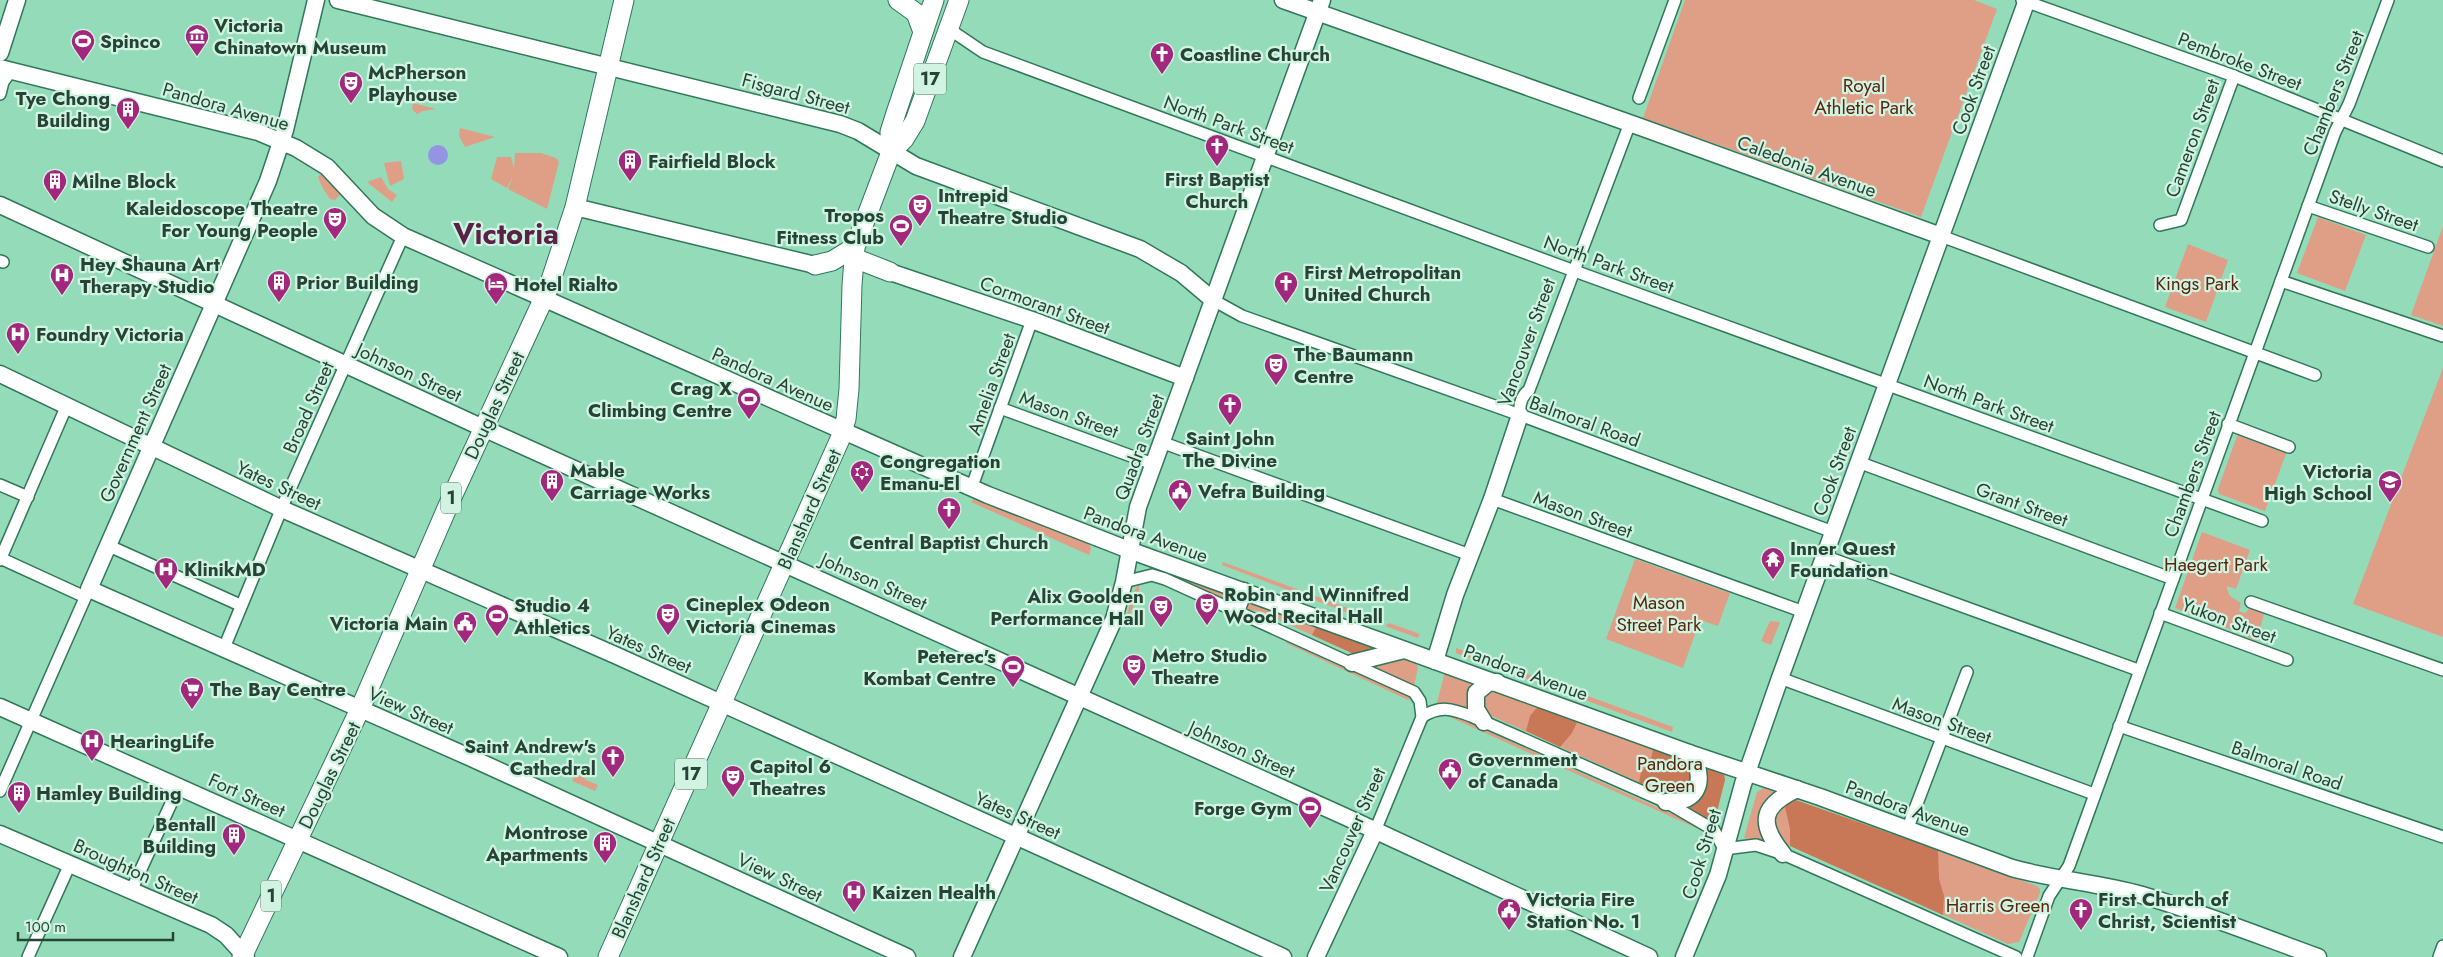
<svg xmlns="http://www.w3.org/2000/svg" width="2443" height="957" viewBox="0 0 2443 957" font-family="Jost,sans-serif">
<rect width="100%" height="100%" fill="#94dcb9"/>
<g fill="#df9f86">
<path d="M1685,0H1974L1997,9L1921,217L1643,118Z"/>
<path d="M413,103L436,109L423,111L417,114L412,109Z"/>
<path d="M460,128L495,137L465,147L459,136Z"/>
<path d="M515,153H541L556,158L559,162L547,209L508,189L513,176L507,188L491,179L497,157H511L514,168Z"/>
<path d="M401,161L404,179L390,186L384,163Z"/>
<path d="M322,173L340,192V195L335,200L330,199L322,187L318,177Z"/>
<path d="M381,177L388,189L397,195L392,202L367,182Z"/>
<path d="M2318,217L2366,235L2345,291L2297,273Z"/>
<path d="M2443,226V326L2411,315Z"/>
<path d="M2188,244L2228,260L2206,322L2165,307Z"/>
<path d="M2443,368V637L2353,604Z"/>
<path d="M2238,433L2287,451L2265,511L2219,494L2218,489Z"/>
<path d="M973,499L1090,544L1091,549L1089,555L971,502Z"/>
<path d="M2202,532L2250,550L2236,589L2227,586V589L2230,596L2241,603L2239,611L2245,613L2251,607L2265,611L2256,642L2243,634L2175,608Z"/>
<path d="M1154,537L1192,551L1191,555L1153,541Z"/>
<path d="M1635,559L1730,593L1718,626L1700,620L1683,668L1606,639Z"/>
<path d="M1223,562L1359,612L1354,615L1222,565Z"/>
<path d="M1174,576L1235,596L1232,603L1174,578Z"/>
<path d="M1139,584V594L1125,625L1132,594Z"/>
<path d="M1246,599L1377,644L1356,655L1259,611L1248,610Z"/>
<path d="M1770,621L1780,622L1771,645L1761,641Z"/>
<path d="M1389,623L1420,634L1418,638L1385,626Z"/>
<path d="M1287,639L1411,697L1408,700L1286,643Z"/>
<path d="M1456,648L1673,727L1672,732L1456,653Z"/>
<path d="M1402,656L1414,661L1418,667L1414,687L1371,666Z"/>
<path d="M1445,672L1480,682L1471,710L1453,704L1436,706Z"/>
<path d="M1491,690L1684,758L1667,795L1485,713L1479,700Z"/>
<path d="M1443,714L1452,715L1706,829L1705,832Z"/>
<path d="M577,771L586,780L598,785L595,791L572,781Z"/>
<path d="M1765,787L1778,792L1766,843L1744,838L1757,792Z"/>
<path d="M1793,799L2037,886L2040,889V893L2019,942L2008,944L1786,844L1776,836L1773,812Z"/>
</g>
<g fill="#c97857">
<path d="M1318,623L1386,651L1356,655L1312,635Z"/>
<path d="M1540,704L1579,718L1572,733L1560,747L1526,731L1530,716Z"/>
<path d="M1654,746L1684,758L1690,763L1693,784C1671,803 1661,792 1639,782L1641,772L1650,762Z"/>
<path d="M1703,765L1724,772L1725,780L1715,820L1712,822L1684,808Z"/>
<path d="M1793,799L1938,850L1939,879L1944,896L1943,915L1790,846V829L1785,807Z"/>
</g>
<circle fill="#9495e2" cx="438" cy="155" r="10"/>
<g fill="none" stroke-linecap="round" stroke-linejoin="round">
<g stroke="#307859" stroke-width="14">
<g id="street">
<path d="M2022,0L2234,76L2443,161"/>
<path d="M949,29L983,52L1558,265L2262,521"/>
<path d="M0,94L3,82L11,71"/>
<path d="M1639,98L1675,0"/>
<path d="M2308,206L2428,247"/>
<path d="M2160,225L2181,220L2234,76"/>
<path d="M1941,236L2315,375"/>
<path d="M0,261L3,262"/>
<path d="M2281,281L2443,336"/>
<path d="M1213,300L1242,316L1520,415L1833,532"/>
<path d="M1000,408L1153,464"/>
<path d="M1520,415C1519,405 1521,396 1529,390L1630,123"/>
<path d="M2228,424L2289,447"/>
<path d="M1161,442L1470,555"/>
<path d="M1858,462L2173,579"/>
<path d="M0,485L28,497"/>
<path d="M971,489L1032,320"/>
<path d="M1492,499L1804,612"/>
<path d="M107,545L240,605"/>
<path d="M1824,556L2138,670"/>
<path d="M0,558L85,597"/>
<path d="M0,560L67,405"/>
<path d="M1124,582L1152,575L1165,579L1414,692L1420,701L1422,717L1375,831"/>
<path d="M2251,602L2443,670"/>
<path d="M2160,613L2287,660"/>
<path d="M224,648L286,498L403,236"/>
<path d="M1780,678L2094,794"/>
<path d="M1422,717C1440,705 1452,709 1471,716L1666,802L1714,830L1724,849L1756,845L1783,854L2016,957"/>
<path d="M2119,726L2443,837"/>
<path d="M0,791L89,589"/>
<path d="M1907,830L1967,672"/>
<path d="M131,891L179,786"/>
<path d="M28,957L70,864"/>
<path d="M2027,957L2049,896L2069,866L2335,132L2349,104L2388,0"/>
<path d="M2439,957L2443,946"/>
</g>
</g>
<g stroke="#307859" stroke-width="19">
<g id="secondary">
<path d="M316,0L285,130L268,181L89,589L469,757L907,957"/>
<path d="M338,0L840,124L858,131L916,166L1140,249L1181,273L1213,300"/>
<path d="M1283,0L1646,129L1941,236"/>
<path d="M0,53L17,0"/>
<path d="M0,68L258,132L296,148L327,167L373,216L403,236L988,495L1129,550L1689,753L1820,797L2012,868C2055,880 2100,883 2142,895C2202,913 2260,936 2318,957"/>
<path d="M0,205L483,428L1346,817L1649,957"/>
<path d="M575,207L815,265"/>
<path d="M890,272L1032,320L1185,378"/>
<path d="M0,374L282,509L615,655L1283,957"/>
<path d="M1236,611L1244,591"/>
<path d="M1435,661L1455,595L1492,499L1520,415"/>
<path d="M1352,663L1404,650"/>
<path d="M0,707L559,957"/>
<path d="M1484,722L1476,709V693L1488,683L1497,682"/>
<path d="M1666,802C1671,802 1678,802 1683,800C1705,793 1701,766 1689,753"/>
<path d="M0,834L211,925L226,935L246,957"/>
<path d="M1783,854C1758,823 1761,806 1797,789"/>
<path d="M962,957L1114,619L1124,582L1138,507L1322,0"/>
<path d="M1316,957L1375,831"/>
<path d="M1684,957L1718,875L1743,784L1780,678L2027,0"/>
</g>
</g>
<g stroke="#307859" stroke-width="21">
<g id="primary">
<path d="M898,0L916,13L923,32"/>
<path d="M891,152L904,139L915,121L959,0"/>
<path d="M854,258L890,272"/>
<path d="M815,265L832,261L855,247"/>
<path d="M242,957L360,709L451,499L548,289L575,207L624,0"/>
<path d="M608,957L840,439L846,419L849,389L852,285L855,247L891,152L890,132L896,113L934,0"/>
</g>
</g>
<use href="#street" stroke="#fff" stroke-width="11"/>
<use href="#secondary" stroke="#fff" stroke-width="16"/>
<use href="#primary" stroke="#fff" stroke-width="19"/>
</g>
<defs>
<g id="museum-pin" transform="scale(1.25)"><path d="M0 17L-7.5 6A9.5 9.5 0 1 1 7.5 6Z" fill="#a2287d" stroke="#d1f4e2"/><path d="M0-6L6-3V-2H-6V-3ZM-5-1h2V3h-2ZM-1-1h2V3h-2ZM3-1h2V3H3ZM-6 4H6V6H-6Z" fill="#fff"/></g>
<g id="stadium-pin" transform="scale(1.25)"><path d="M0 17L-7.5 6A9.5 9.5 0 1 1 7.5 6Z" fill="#a2287d" stroke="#d1f4e2"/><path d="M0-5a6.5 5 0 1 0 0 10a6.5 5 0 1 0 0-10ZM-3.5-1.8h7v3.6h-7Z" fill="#fff"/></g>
<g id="church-pin" transform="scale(1.25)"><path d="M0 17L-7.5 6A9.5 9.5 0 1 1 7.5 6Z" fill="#a2287d" stroke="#d1f4e2"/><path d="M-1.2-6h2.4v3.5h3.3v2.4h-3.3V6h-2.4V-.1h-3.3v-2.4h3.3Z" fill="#fff"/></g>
<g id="theatre-pin" transform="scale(1.25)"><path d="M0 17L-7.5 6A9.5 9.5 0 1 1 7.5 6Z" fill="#a2287d" stroke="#d1f4e2"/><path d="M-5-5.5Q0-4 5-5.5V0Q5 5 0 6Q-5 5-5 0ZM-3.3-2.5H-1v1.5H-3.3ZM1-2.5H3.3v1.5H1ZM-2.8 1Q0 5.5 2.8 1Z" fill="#fff"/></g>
<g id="building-pin" transform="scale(1.25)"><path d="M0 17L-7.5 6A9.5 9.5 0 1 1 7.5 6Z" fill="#a2287d" stroke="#d1f4e2"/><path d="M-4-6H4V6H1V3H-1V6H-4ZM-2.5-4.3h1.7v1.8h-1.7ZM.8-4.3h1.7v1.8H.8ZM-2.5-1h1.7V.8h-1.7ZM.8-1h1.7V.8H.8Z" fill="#fff"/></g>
<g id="hospital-pin" transform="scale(1.25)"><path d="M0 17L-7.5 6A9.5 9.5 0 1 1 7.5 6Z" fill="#a2287d" stroke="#d1f4e2"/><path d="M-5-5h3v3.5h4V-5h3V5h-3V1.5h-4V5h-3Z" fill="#fff"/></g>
<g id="hotel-pin" transform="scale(1.25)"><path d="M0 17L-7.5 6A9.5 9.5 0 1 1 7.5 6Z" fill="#a2287d" stroke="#d1f4e2"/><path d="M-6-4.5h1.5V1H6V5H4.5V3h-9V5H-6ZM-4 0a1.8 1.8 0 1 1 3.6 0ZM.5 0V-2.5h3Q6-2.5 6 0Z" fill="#fff"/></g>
<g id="synagogue-pin" transform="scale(1.25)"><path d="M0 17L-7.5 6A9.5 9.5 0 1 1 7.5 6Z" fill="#a2287d" stroke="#d1f4e2"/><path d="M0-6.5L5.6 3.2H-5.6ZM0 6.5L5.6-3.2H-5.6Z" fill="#fff"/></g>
<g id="school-pin" transform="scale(1.25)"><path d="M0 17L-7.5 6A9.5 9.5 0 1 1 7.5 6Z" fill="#a2287d" stroke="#d1f4e2"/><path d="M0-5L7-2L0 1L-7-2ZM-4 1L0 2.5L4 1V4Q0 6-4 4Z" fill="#fff"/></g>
<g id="civic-pin" transform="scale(1.25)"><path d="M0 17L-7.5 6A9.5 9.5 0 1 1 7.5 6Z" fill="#a2287d" stroke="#d1f4e2"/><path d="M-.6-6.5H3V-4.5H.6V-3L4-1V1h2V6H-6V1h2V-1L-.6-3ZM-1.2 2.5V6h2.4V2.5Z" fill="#fff"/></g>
<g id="temple-pin" transform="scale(1.25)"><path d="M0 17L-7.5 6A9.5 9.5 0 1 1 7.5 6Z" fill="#a2287d" stroke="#d1f4e2"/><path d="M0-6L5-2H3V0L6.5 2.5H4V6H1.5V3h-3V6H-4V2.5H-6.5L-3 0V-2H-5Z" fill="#fff"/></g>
<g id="supermarket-pin" transform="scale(1.25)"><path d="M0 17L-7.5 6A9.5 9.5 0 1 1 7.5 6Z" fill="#a2287d" stroke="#d1f4e2"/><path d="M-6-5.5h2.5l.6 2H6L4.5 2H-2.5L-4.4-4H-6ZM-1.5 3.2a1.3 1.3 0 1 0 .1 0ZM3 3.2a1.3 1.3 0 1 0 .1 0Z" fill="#fff"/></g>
</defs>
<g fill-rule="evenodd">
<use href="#museum-pin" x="197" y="36"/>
<use href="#stadium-pin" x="83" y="41"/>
<use href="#church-pin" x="1162" y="54"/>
<use href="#theatre-pin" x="351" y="83"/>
<use href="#building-pin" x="128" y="109"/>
<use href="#church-pin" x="1217" y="146"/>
<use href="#building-pin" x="630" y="161"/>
<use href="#building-pin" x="55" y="181"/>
<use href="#theatre-pin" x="920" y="206"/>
<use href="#theatre-pin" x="335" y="219"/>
<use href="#stadium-pin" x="901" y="226"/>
<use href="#hospital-pin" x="62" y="275"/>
<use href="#building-pin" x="279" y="282"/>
<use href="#church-pin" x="1286" y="283"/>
<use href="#hotel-pin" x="496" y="284"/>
<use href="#hospital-pin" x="18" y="334"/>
<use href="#theatre-pin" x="1276" y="365"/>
<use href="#stadium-pin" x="749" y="399"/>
<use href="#church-pin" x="1230" y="405"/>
<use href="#synagogue-pin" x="862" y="472"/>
<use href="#building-pin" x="552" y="481"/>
<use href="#school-pin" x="2390" y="482"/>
<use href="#civic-pin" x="1180" y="491"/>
<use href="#church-pin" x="949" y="509"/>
<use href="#temple-pin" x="1773" y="559"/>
<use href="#hospital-pin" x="166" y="569"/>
<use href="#theatre-pin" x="1207" y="605"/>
<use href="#theatre-pin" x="1161" y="607"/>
<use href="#theatre-pin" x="668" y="615"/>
<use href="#stadium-pin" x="497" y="616"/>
<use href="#civic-pin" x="465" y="623"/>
<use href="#theatre-pin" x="1134" y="666"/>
<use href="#stadium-pin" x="1013" y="667"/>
<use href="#supermarket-pin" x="192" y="689"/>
<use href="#hospital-pin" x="92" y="741"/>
<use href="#church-pin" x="613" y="757"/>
<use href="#civic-pin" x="1450" y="770"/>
<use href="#theatre-pin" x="733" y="777"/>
<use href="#building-pin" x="19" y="793"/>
<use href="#stadium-pin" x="1310" y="808"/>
<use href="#building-pin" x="234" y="835"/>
<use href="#building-pin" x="605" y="843"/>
<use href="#hospital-pin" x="854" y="892"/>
<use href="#civic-pin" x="1509" y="910"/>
<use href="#church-pin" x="2081" y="910"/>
</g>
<g text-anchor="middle" stroke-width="4.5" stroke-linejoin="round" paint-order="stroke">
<g fill="#d1f4e2" stroke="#59796a" stroke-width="1">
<rect x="914" y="63.5" width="32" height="31" rx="4"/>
<rect x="441" y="482.5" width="20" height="31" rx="4"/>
<rect x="675" y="758.5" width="32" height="31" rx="4"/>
<rect x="261" y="880.5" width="20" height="31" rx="4"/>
</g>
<g font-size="18" font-weight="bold" fill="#264436">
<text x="930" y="85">17</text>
<text x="451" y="504">1</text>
<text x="691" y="780">17</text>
<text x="271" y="902">1</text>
</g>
<g font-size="19" font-weight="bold" fill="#264436" stroke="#d1f4e2" text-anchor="start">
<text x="214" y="32">Victoria<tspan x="214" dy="22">Chinatown Museum</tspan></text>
<text x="100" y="48">Spinco</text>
<text x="1180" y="61">Coastline Church</text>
<text x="368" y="79">McPherson<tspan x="368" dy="22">Playhouse</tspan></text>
<text x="110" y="105" text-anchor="end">Tye Chong<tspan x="110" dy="22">Building</tspan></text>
<text x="648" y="168">Fairfield Block</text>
<text x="1217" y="186" text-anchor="middle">First Baptist<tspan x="1217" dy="22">Church</tspan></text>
<text x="72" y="188">Milne Block</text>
<text x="938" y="202">Intrepid<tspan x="938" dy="22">Theatre Studio</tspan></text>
<text x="318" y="215" text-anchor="end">Kaleidoscope Theatre<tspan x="318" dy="22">For Young People</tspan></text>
<text x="884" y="222" text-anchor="end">Tropos<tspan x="884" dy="22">Fitness Club</tspan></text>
<text x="80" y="271">Hey Shauna Art<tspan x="80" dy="22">Therapy Studio</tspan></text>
<text x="1304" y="279">First Metropolitan<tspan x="1304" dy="22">United Church</tspan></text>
<text x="296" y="289">Prior Building</text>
<text x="514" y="291">Hotel Rialto</text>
<text x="36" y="341">Foundry Victoria</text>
<text x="1294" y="361">The Baumann<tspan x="1294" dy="22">Centre</tspan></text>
<text x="732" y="395" text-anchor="end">Crag X<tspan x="732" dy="22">Climbing Centre</tspan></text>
<text x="1230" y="445" text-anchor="middle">Saint John<tspan x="1230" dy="22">The Divine</tspan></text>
<text x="880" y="468">Congregation<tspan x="880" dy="22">Emanu-El</tspan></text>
<text x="570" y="477">Mable<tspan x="570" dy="22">Carriage Works</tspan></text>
<text x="2372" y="478" text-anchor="end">Victoria<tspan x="2372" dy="22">High School</tspan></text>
<text x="1198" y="498">Vefra Building</text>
<text x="949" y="549" text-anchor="middle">Central Baptist Church</text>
<text x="1790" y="555">Inner Quest<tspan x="1790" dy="22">Foundation</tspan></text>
<text x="184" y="576">KlinikMD</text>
<text x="1224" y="601">Robin and Winnifred<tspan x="1224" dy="22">Wood Recital Hall</tspan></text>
<text x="1144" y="603" text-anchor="end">Alix Goolden<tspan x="1144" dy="22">Performance Hall</tspan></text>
<text x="686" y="611">Cineplex Odeon<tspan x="686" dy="22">Victoria Cinemas</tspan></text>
<text x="514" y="612">Studio 4<tspan x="514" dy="22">Athletics</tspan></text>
<text x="448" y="630" text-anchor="end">Victoria Main</text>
<text x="1152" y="662">Metro Studio<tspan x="1152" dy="22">Theatre</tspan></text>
<text x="996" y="663" text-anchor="end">Peterec's<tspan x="996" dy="22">Kombat Centre</tspan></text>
<text x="210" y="696">The Bay Centre</text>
<text x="110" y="748">HearingLife</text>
<text x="596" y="753" text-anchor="end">Saint Andrew's<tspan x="596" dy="22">Cathedral</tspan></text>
<text x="1468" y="766">Government<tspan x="1468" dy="22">of Canada</tspan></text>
<text x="750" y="773">Capitol 6<tspan x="750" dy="22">Theatres</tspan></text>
<text x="36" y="800">Hamley Building</text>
<text x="1292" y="815" text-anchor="end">Forge Gym</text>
<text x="216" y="831" text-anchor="end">Bentall<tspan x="216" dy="22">Building</tspan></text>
<text x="588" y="839" text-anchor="end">Montrose<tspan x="588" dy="22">Apartments</tspan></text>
<text x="872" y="899">Kaizen Health</text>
<text x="1526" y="906">Victoria Fire<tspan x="1526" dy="22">Station No. 1</tspan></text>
<text x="2098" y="906">First Church of<tspan x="2098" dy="22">Christ, Scientist</tspan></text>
</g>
<g font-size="19" fill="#264436" stroke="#d1f4e2">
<text transform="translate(2240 61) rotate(21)" y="7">Pembroke Street</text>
<text transform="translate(1973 90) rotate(-70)" y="7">Cook Street</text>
<text transform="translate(796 93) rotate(15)" y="7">Fisgard Street</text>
<text transform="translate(2333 93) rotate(-68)" y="7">Chambers Street</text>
<text transform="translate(226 106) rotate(16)" y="7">Pandora Avenue</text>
<text transform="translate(1229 124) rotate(20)" y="7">North Park Street</text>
<text transform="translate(2192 138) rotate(-70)" y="7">Cameron Street</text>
<text transform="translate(1807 166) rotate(20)" y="7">Caledonia Avenue</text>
<text transform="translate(2374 210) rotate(19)" y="7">Stelly Street</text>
<text transform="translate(1609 264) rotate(20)" y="7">North Park Street</text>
<text transform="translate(1045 305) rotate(20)" y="7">Cormorant Street</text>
<text transform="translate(1526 342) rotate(-70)" y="7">Vancouver Street</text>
<text transform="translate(409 372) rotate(25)" y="7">Johnson Street</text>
<text transform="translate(773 379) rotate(24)" y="7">Pandora Avenue</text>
<text transform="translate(991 384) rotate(-70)" y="7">Amelia Street</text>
<text transform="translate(1989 403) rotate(20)" y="7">North Park Street</text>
<text transform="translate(494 405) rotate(-65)" y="7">Douglas Street</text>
<text transform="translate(308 407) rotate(-66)" y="7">Broad Street</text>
<text transform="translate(1069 414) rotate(20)" y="7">Mason Street</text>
<text transform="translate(1585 421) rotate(20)" y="7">Balmoral Road</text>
<text transform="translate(135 433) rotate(-66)" y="7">Government Street</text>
<text transform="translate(1139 447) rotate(-70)" y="7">Quadra Street</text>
<text transform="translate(1834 471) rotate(-70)" y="7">Cook Street</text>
<text transform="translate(2192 474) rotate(-70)" y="7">Chambers Street</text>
<text transform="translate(279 485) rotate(25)" y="7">Yates Street</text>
<text transform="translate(2022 504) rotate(20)" y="7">Grant Street</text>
<text transform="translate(809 509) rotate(-66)" y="7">Blanshard Street</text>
<text transform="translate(1583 514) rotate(20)" y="7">Mason Street</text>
<text transform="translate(1146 534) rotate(20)" y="7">Pandora Avenue</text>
<text transform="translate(874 581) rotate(24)" y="7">Johnson Street</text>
<text transform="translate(2229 620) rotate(20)" y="7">Yukon Street</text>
<text transform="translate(649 649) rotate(24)" y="7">Yates Street</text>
<text transform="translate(1526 672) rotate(20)" y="7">Pandora Avenue</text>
<text transform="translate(411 710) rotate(24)" y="7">View Street</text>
<text transform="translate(1942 720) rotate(20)" y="7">Mason Street</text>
<text transform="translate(1242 749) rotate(24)" y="7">Johnson Street</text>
<text transform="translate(2287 765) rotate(19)" y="7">Balmoral Road</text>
<text transform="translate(329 775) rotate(-64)" y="7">Douglas Street</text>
<text transform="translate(247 795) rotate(24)" y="7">Fort Street</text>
<text transform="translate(1908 808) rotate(20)" y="7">Pandora Avenue</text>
<text transform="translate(1018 815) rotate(24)" y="7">Yates Street</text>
<text transform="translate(1352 830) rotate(-66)" y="7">Vancouver Street</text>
<text transform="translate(1701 854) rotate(-73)" y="7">Cook Street</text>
<text transform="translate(136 871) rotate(24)" y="7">Broughton Street</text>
<text transform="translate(780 877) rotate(25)" y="7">View Street</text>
<text transform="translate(643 878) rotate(-66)" y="7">Blanshard Street</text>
</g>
<g font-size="19" fill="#59250d" stroke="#d1f4e2">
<text x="1864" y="92">Royal<tspan x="1864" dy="22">Athletic Park</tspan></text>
<text x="2197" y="290">Kings Park</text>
<text x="2216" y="571">Haegert Park</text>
<text x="1659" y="609">Mason<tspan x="1659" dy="22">Street Park</tspan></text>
<text x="1670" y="770">Pandora<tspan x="1670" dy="22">Green</tspan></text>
<text x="1998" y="912">Harris Green</text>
</g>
<g font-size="29" font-weight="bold" fill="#5b2047" stroke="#d1f4e2">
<text x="506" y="244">Victoria</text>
</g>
</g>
<path d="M18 932v8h155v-8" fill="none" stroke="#264436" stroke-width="2.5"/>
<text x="25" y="932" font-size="15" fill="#264436" stroke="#d1f4e2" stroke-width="4" paint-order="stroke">100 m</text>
</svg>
